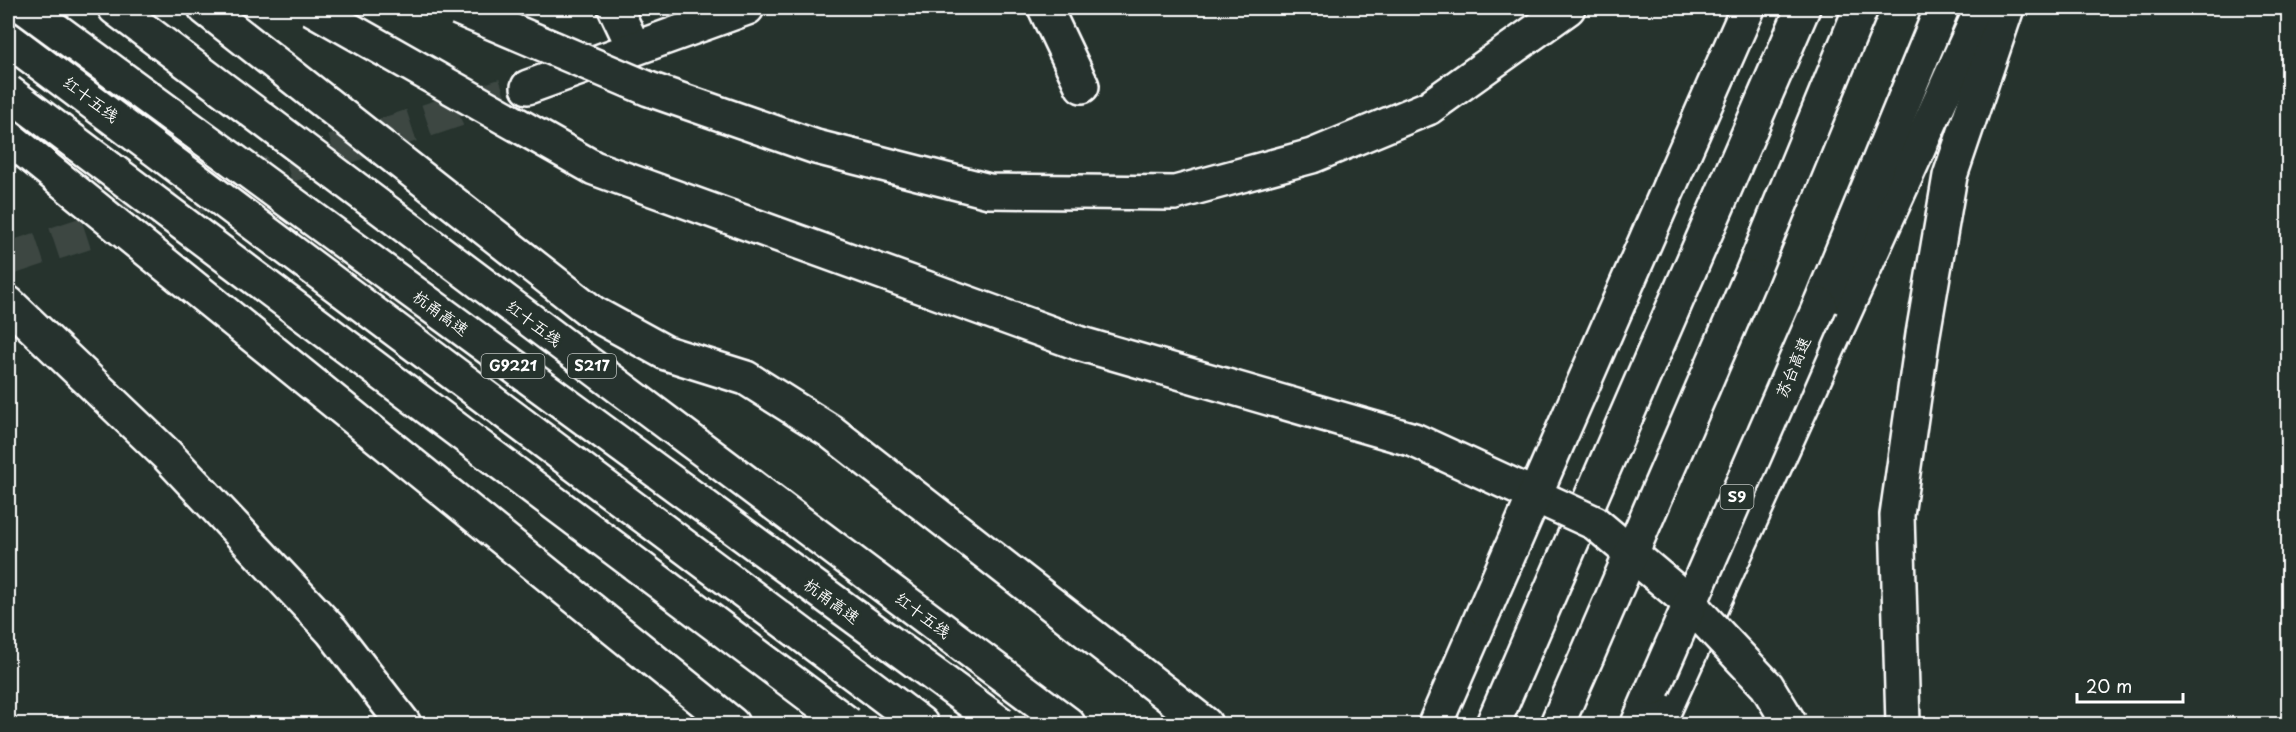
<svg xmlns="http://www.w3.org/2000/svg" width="2296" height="732" viewBox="0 0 2296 732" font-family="'Playpen Sans','LXGW WenKai TC',sans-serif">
<rect width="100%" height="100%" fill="#26332d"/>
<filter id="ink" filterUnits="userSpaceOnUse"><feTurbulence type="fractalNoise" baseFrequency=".0167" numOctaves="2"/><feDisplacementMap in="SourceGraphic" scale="12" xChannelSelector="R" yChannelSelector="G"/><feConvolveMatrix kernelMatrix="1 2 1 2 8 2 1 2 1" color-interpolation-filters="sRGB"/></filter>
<g filter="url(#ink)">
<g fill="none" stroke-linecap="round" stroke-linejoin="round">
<path stroke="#3c4742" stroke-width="33" stroke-dasharray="33 16" stroke-linecap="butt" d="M8,259L528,87"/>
<g stroke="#fff" stroke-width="38">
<g id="minor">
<path d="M205,8L593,313L666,353L746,378L830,431L1205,724"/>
<path d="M615,8L634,48"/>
<path d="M1045,8L1082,86"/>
<path d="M528,87L747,8"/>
<path d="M8,137L732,724"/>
</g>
</g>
<g stroke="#fff" stroke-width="38">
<g id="primary">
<path d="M115,8L1068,724"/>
<path d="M8,39L921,724"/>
<path d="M1493,724L1803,8"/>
<path d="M1658,724L1982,8"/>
</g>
</g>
<g stroke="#fff" stroke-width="38">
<g id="motorway">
<path d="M1428,108L1568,8"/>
<path d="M1670,185L1748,8"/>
<path d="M1750,278L1861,8"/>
<path d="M8,303L167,455L332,631L404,724"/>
<path d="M1820,305L1942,8"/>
<path d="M1435,724L1485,609"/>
<path d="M1557,724L1587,656"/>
<path d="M1638,724L1653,689"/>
<path d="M1903,724L1897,515L1923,334L1950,176L2007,8"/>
</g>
</g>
<use href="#minor" stroke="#26332d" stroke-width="33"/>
<use href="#primary" stroke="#26332d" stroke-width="33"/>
<use href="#motorway" stroke="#26332d" stroke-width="33"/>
<g stroke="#fff" stroke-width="38" stroke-linecap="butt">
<g id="motorway-bridge">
<path d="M26,8L1001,724"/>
<path d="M311,8L594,168L1078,343L1414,440L1595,523L1685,599L1767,686L1790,724"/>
<path d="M458,8L649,89L816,147L989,191L1175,193L1312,156L1428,108"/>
<path d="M8,92L848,724"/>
<path d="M1485,609L1670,185"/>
<path d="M1587,656L1750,278"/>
<path d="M1653,689L1820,305"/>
</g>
</g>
<use href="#motorway-bridge" stroke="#26332d" stroke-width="33"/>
</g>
</g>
<g text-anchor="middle" stroke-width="6" stroke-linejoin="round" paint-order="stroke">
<g fill="#26332d" stroke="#bec2c0" stroke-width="1.5">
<rect x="481.5" y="354" width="63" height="24" rx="4.5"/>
<rect x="568" y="354" width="48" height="24" rx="4.5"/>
<rect x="1720.5" y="485" width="33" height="24" rx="4.5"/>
</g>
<g font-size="15" font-weight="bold" fill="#fff">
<text x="513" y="371">G9221</text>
<text x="592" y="371">S217</text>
<text x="1737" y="502">S9</text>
</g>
<g font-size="16" fill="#fff" stroke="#26332d">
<text transform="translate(91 99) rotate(37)" y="6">红十五线</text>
<text transform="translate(441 313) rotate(36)" y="6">杭甬高速</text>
<text transform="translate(534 323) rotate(37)" y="6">红十五线</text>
<text transform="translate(1793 367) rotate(-67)" y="6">苏台高速</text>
<text transform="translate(832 601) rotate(36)" y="6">杭甬高速</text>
<text transform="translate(923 615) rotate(37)" y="6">红十五线</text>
</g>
</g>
<rect width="2296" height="732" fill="none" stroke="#26332d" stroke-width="30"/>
<rect x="15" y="15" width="2266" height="702" fill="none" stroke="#fff" stroke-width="2" filter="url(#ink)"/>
<path d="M2077 693v9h106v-9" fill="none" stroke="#ffffff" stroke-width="3"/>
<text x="2086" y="693" font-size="18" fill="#ffffff" stroke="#26332d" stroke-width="4.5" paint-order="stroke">20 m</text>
</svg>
